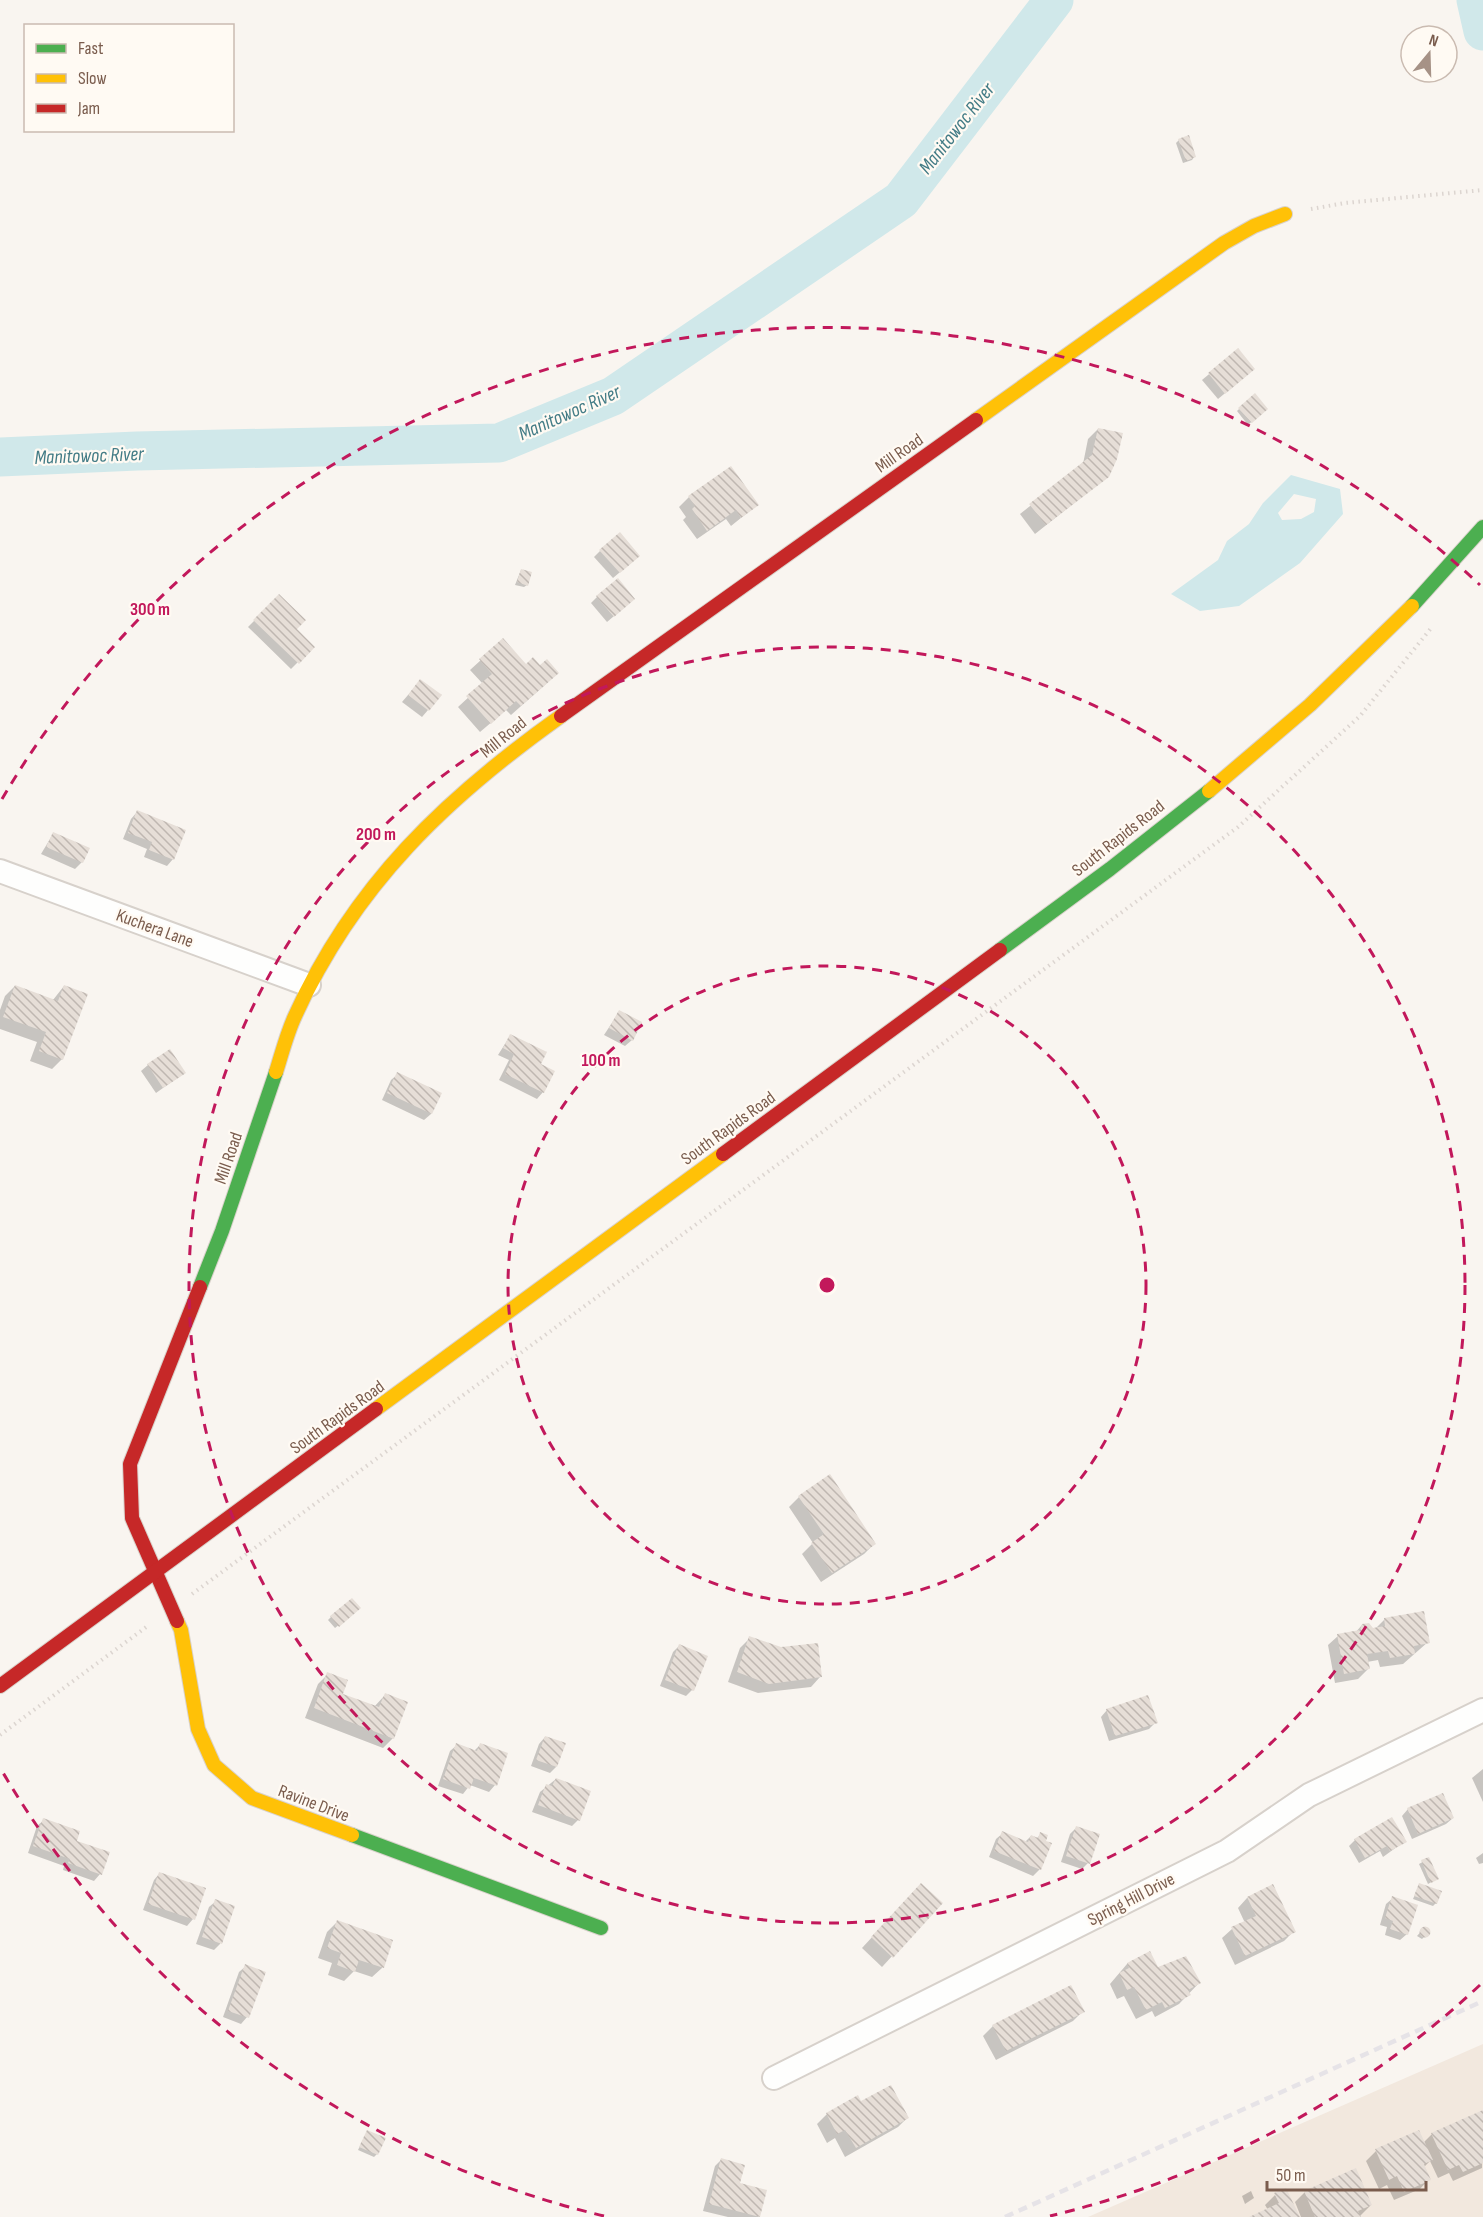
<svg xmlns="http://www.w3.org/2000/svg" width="1483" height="2217" viewBox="0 0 1483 2217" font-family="'Sofia Sans Condensed',sans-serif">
<defs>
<pattern id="building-back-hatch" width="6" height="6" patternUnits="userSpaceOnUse" patternTransform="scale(1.5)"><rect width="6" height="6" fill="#e6ded7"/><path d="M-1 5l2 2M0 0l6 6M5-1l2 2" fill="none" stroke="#bfb7b1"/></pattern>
</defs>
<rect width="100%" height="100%" fill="#f9f5f0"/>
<path fill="#f2e8de" d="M1483,2044V2217H1088Z"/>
<path fill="#d0e8ea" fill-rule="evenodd" d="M1291,475L1340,489L1343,514L1300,563L1239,606L1200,611L1171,594L1218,560L1227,541L1249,524L1263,503ZM1294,494L1316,499L1314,512L1301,519L1282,520L1278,513Z"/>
<g fill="#0003">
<path d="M1179,140L1194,157L1192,160L1183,163L1176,143Z"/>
<path d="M1238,350L1247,375L1218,399L1202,380Z"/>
<path d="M1254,395L1266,409L1248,425L1237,411Z"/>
<path d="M1098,429L1108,476L1035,534L1020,514L1083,464L1088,439Z"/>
<path d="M689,497L757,505L731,526L726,519L697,539L683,520L686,517L679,507Z"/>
<path d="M600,551L632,562L613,578L594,557Z"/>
<path d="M521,570L527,585L524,587L515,585Z"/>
<path d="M279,596L295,629L313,647L291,669L248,627Z"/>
<path d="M597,597L627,605L607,622L591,603Z"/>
<path d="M503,640L526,666L547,683L511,715L506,710L480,732L458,707L483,684L470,670Z"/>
<path d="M420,681L440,696L422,717L402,702Z"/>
<path d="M137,812L173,859L167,866L144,857L147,849L123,839L131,819Z"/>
<path d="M53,834L82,862L75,869L41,854Z"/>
<path d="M15,986L53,1000L64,986L62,1059L52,1069L30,1061L37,1042L0,1029V1010L5,996Z"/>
<path d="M619,1012L632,1040L625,1046L604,1035Z"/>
<path d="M510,1036L539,1065L543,1092L537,1099L499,1080L509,1060L498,1055Z"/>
<path d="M148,1065L184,1073L156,1093L141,1071Z"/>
<path d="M398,1074L440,1094L431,1114L424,1120L382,1100L391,1080Z"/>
<path d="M799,1497L874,1544L864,1554L821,1582L802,1554L813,1543L789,1507Z"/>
<path d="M356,1611L335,1628L328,1620L331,1617Z"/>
<path d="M1385,1619L1428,1642L1403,1664L1380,1667L1378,1660L1367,1662L1368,1669L1358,1679L1335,1683L1328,1645L1338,1636L1355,1633L1362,1625L1375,1629Z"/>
<path d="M750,1638L820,1677L811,1687L758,1693L728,1682L740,1648Z"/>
<path d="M679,1646L692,1690L686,1696L660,1686L673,1652Z"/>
<path d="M328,1674L341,1695L374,1707L385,1695L393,1738L383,1748L305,1718L318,1684Z"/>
<path d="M1107,1710L1156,1722L1149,1729L1109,1741L1101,1717Z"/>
<path d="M545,1737L556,1767L550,1773L531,1766L539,1744Z"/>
<path d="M457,1745L474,1751L480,1745L495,1785L489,1792L470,1785L463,1794L438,1786L450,1751Z"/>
<path d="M1483,1769V1802L1472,1778Z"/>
<path d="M556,1779L578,1820L572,1826L532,1812L540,1792Z"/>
<path d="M1408,1809L1453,1818L1446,1824L1412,1839L1402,1816Z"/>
<path d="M44,1820L75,1841L100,1874L94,1881L63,1870L64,1866L28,1853L37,1826Z"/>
<path d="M1076,1828L1088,1863L1082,1869L1061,1862L1070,1834Z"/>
<path d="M1003,1833L1025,1842L1031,1836L1036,1839L1041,1834L1040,1869L1033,1876L989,1857L996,1839Z"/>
<path d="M1355,1840L1405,1841L1383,1857L1380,1851L1359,1863L1349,1846Z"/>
<path d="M1483,1853V1863L1479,1864L1476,1858Z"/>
<path d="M1428,1859L1437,1879L1428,1884L1419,1864Z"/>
<path d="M160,1873L193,1919L187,1926L143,1910L154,1880Z"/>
<path d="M1419,1885L1436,1903L1433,1906L1413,1899Z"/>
<path d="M1272,1886L1294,1931L1284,1941L1235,1965L1222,1938L1232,1929L1245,1923L1238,1908L1247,1898Z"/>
<path d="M911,1895L941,1903L882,1967L862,1948Z"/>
<path d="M1393,1898L1407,1934L1400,1940L1385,1935L1387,1927L1380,1925L1386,1904Z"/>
<path d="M216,1901L234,1907L220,1944L214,1950L196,1944L209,1907Z"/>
<path d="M337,1922L392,1941L382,1968L372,1977L354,1971L344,1981L328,1975L332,1963L318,1958L327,1932Z"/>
<path d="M1424,1928L1429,1932L1422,1939L1417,1936Z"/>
<path d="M1149,1953L1157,1968L1199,1983L1179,2004L1155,2017L1152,2011L1136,2019L1124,1996L1117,1999L1110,1984L1127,1964Z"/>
<path d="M246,1966L247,2017L241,2024L223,2017L239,1972Z"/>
<path d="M1083,2011L1073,2021L996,2060L983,2036L993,2026Z"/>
<path d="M861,2103L908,2117L898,2127L845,2157L835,2138L827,2143L817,2124L827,2114Z"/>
<path d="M1483,2112L1482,2168L1453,2181L1449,2173L1438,2178L1430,2161L1424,2167L1429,2179L1420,2189L1394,2200L1387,2185L1379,2189L1366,2161L1376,2151L1423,2143L1432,2134Z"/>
<path d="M367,2132L377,2154L374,2157L358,2150Z"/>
<path d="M721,2160L738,2184L765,2191L758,2217H728L703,2211L715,2166Z"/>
<path d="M1251,2191L1254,2198L1245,2204L1242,2196Z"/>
<path d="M1305,2192L1371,2205L1359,2217H1301L1295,2202Z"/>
<path d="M1275,2195L1298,2217H1253L1268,2210L1265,2205Z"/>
</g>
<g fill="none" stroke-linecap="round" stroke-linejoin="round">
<g stroke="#d0e8ea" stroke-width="39">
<path d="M1476,0L1483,31"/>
<path d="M0,457L137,451L499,443L613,396L901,200L1054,0"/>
</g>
</g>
<g fill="url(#building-back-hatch)">
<path d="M1189,135L1196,157L1186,161L1178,139Z"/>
<path d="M1238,348L1255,369L1225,394L1208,373Z"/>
<path d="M1255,393L1268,409L1252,423L1238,408Z"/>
<path d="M1098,428L1123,433L1117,459L1109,477L1046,525L1029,504L1092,455Z"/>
<path d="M731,466L759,505L741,518L736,510L707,531L692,509L695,506L688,496Z"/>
<path d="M620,532L640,556L620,573L599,550Z"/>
<path d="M521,569L532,572L528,586L517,582Z"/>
<path d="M618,578L635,599L614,617L596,596Z"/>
<path d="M279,594L306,620L297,629L315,647L299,664L253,620Z"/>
<path d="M503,638L526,664L533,657L540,665L547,659L559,673L521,706L516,701L491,724L466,696L492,674L479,659Z"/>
<path d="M420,679L442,695L429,711L408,695Z"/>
<path d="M137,810L186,830L174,860L149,850L152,842L128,833Z"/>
<path d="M53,832L90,848L83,863L46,847Z"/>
<path d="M15,985L58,1001L64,985L88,994L63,1060L39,1051L46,1032L3,1017Z"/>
<path d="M619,1010L642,1022L633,1041L609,1028Z"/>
<path d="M510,1034L547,1052L541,1064L555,1071L544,1093L505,1074L514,1054L503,1048Z"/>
<path d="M170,1049L186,1073L163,1088L147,1064Z"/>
<path d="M397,1072L442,1093L432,1114L387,1093Z"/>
<path d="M830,1474L876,1544L832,1573L811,1543L824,1534L798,1496Z"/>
<path d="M352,1598L361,1608L339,1627L330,1616Z"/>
<path d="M1424,1611L1430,1643L1414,1646L1415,1654L1390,1658L1388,1651L1367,1654L1370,1669L1344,1674L1337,1634L1360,1630L1362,1624L1369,1623L1373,1628L1385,1626L1384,1618Z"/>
<path d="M749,1636L781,1647L818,1643L822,1677L769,1684L737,1672Z"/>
<path d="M679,1644L708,1656L694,1691L665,1680Z"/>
<path d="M327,1672L348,1680L343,1694L379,1707L385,1693L408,1702L394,1739L314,1708Z"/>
<path d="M1148,1695L1158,1723L1115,1736L1106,1709Z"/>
<path d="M545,1736L566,1743L557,1767L536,1760Z"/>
<path d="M456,1743L477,1751L480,1743L508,1753L497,1786L474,1778L470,1789L443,1779Z"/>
<path d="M556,1778L591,1791L580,1821L538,1805L546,1784L552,1786Z"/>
<path d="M1443,1793L1454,1818L1418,1834L1407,1808Z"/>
<path d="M1392,1817L1407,1842L1390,1851L1387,1846L1365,1858L1354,1839Z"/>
<path d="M43,1818L80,1831L77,1841L110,1852L102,1875L68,1863L70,1859L33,1846Z"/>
<path d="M1076,1826L1100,1834L1090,1864L1066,1856Z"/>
<path d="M1002,1831L1028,1842L1031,1835L1038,1838L1040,1832L1048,1835L1046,1841L1052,1843L1041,1870L994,1851Z"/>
<path d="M1429,1857L1439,1879L1431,1883L1421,1860Z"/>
<path d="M159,1872L206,1888L195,1920L148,1904Z"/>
<path d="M921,1883L943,1903L893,1958L871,1937Z"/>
<path d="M1419,1883L1442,1891L1437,1904L1414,1896Z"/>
<path d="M1273,1884L1296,1932L1245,1956L1231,1927L1256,1916L1247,1897Z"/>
<path d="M1392,1896L1418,1905L1408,1935L1390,1929L1393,1921L1385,1918Z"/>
<path d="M215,1899L235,1906L222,1944L202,1937Z"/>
<path d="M337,1920L393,1940L384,1968L359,1960L355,1972L337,1965L341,1953L327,1948Z"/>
<circle cx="1425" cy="1932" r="5.5"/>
<path d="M1150,1951L1158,1967L1186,1956L1201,1983L1188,1990L1191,1995L1165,2008L1162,2002L1146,2010L1134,1987L1127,1990L1119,1973L1129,1968L1127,1963Z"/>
<path d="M245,1964L266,1972L249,2018L228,2011Z"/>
<path d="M1071,1985L1085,2012L1006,2051L992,2025Z"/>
<path d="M891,2085L909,2118L856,2148L845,2130L837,2134L826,2113L858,2095L861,2101Z"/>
<path d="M1483,2110V2163L1463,2172L1459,2165L1448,2170L1431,2133Z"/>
<path d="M367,2130L386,2138L378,2155L359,2147Z"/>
<path d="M1419,2130L1433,2160L1424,2164L1431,2180L1404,2192L1397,2176L1389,2180L1375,2149Z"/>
<path d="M721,2158L745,2165L740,2183L767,2190L760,2217L709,2204Z"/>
<path d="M1356,2168L1372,2205L1358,2211L1361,2217H1315L1304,2191Z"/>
<path d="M1286,2188L1300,2217H1249L1279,2203L1274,2193Z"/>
</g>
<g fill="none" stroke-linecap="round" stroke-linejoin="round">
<g stroke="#d7d1cb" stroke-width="26">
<g id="street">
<path d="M0,871L309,985"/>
<path d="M774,2078L1227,1851L1309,1795L1483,1710"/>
</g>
</g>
<g stroke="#d9d2cb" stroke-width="16">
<g id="fast">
<path d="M1412,606L1483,527"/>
<path d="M1000,950L1110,869L1209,791"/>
<path d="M200,1287L222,1231L276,1072"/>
<path d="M352,1835L601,1928"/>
</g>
</g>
<g stroke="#d9d2cb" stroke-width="16">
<g id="slow">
<path d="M976,420L1224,243L1254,226L1285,214"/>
<path d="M1209,791L1310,705L1412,606"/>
<path d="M276,1072C282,1053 287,1033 295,1016C354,885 446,798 561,716"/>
<path d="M376,1409L723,1154"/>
<path d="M177,1621L181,1630L198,1729L214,1765L252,1798L352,1835"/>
</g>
</g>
<g stroke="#d9d2cb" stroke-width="16">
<g id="jam">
<path d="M561,716L976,420"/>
<path d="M723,1154L1000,950"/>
<path d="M177,1621L132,1518L130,1464L200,1287"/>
<path d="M0,1686L376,1409"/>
</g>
</g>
<g stroke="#dcd5d0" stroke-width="4" stroke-dasharray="1.5 4.5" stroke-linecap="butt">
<path d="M1311,209L1345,203L1483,190"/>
<path d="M192,1594L1238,827L1360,716L1432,627"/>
<path d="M0,1735L149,1625"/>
</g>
<use href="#street" stroke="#fefefd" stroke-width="22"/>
<use href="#fast" stroke="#4caf50" stroke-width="14"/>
<use href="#slow" stroke="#ffc107" stroke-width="14"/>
<use href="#jam" stroke="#c62828" stroke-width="14"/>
<path stroke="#e6e3e7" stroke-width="4.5" stroke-dasharray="9 6" stroke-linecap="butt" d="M1005,2217L1483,2001"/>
</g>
<g fill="none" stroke="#c2185b" stroke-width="3" stroke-dasharray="10 8">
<circle cx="827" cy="1285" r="319"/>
<circle cx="827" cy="1285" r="638"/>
<path d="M1480 1985A957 957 0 0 1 1050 2216M604 2216A957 957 0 0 1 2 1771M2 799A957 957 0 0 1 1480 585"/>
</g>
<g text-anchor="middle" stroke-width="4.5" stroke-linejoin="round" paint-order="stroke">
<g font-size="18" fill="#7a5c4d" stroke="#fffaf3">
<text transform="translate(899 453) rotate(-35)" y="6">Mill Road</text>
<text transform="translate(503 737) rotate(-39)" y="6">Mill Road</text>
<text transform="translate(1118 838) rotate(-38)" y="6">South Rapids Road</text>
<text transform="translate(155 928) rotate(20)" y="6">Kuchera Lane</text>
<text transform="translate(728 1128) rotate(-36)" y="6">South Rapids Road</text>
<text transform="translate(228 1158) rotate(-71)" y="6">Mill Road</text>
<text transform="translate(337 1417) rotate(-36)" y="6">South Rapids Road</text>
<text transform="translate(314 1803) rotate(21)" y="6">Ravine Drive</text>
<text transform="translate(1131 1899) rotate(-27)" y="6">Spring Hill Drive</text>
</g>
<g font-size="20" font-style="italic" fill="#437c86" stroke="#fffaf3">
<text transform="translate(956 128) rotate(-52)" y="7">Manitowoc River</text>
<text transform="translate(569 412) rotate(-24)" y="7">Manitowoc River</text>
<text transform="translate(89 455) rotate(-2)" y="7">Manitowoc River</text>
</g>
</g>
<circle cx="827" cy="1285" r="9" fill="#c2185b" stroke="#fffaf3" stroke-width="3"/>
<g font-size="18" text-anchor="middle" font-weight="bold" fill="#c2185b" stroke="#fffaf3" stroke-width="4.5" stroke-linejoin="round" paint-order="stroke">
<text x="150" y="615">300 m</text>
<text x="376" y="840">200 m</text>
<text x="601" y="1066">100 m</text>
</g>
<rect x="24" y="24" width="210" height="108" fill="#fffaf3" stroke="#cabbb1" stroke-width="1.5"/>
<rect x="36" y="44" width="30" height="9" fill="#4caf50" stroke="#cabbb1" stroke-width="1.5"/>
<text x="78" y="54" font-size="18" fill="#7a5c4d">Fast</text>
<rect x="36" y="74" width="30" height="9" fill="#ffc107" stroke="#cabbb1" stroke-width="1.5"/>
<text x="78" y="84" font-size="18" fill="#7a5c4d">Slow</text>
<rect x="36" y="104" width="30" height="9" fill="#c62828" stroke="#cabbb1" stroke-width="1.5"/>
<text x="78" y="114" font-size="18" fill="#7a5c4d">Jam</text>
<g transform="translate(1429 54) rotate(19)"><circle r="28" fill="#fffaf3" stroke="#cabbb1" stroke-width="1.5"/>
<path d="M0-4.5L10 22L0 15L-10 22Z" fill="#a69286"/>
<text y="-9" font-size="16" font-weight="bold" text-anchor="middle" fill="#7a5c4d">N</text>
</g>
<path d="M1267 2181v9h159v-9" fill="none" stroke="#7a5c4d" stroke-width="3"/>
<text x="1276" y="2181" font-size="18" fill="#7a5c4d" stroke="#fffaf3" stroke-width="4.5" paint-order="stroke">50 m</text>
</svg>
